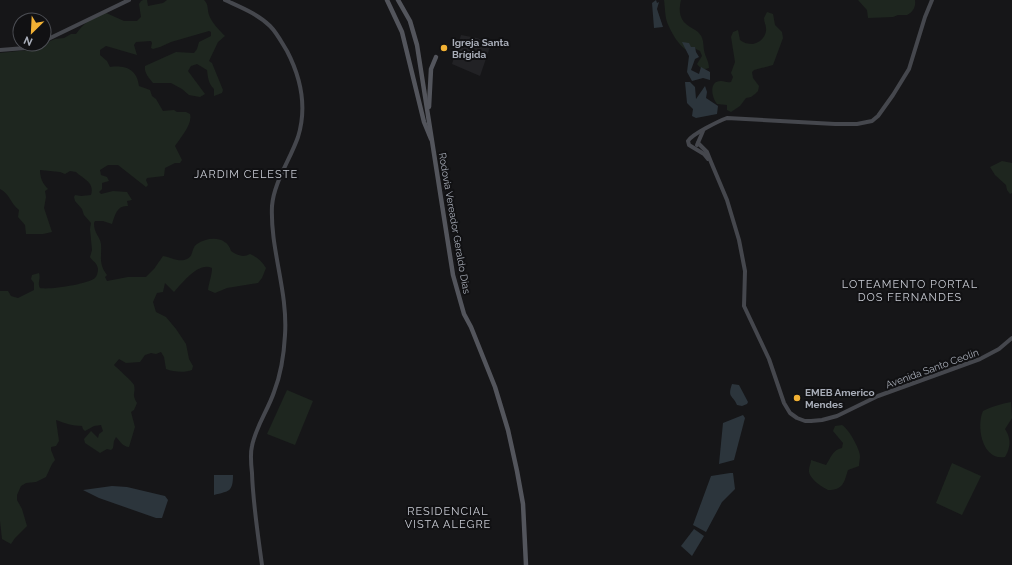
<svg xmlns="http://www.w3.org/2000/svg" width="1012" height="565" viewBox="0 0 1012 565" font-family="Raleway,sans-serif">
<rect width="100%" height="100%" fill="#161618"/>
<path fill="#222225" d="M461,35L477,38L491,44L480,76L452,64Z"/>
<g fill="#1e261f">
<path d="M143,0H147L148,6L163,3L167,0H204C209,5 207,9 209,15C212,23 219,30 225,36L218,42L209,61L212,63L223,90L222,93L214,96V89C208,83 208,77 207,70L197,64L191,66L188,71L205,94L200,97L189,95L182,89L171,83H153C149,78 144,73 145,66L176,52L194,53L197,49L199,42L211,36V32L209,31L171,42L160,47L153,49L151,48L152,43L151,41L136,42L134,45L137,55L106,46L100,50V55L107,61L110,67C125,65 137,69 139,86L150,90L152,96L156,99L163,111L174,110L177,112H186L190,114C193,124 180,138 175,146L182,160L180,163H175L165,168L164,176L147,178L146,180L148,185L146,187L118,165H108L100,170L101,175L107,177L109,181L102,183V189L99,192L101,194L113,191L127,192L132,200L127,201L128,206C117,205 115,215 112,224L103,221H95L94,223C94,234 100,236 101,244C102,257 98,263 107,275L105,277L107,281L128,277H146L154,269L163,256C171,257 179,263 187,259C194,256 191,248 197,244C208,236 227,236 231,251C237,255 243,258 250,254C257,257 262,261 266,268L262,278L258,283L227,288L215,293L208,290C209,282 212,275 212,268C199,261 182,283 174,292L165,283L163,292L157,293L153,302L156,312L166,317L176,329L186,344L189,359L193,366L192,370C185,373 173,372 166,369L164,357L161,352L156,354L151,353L145,355L140,362L126,363L119,359L114,365C117,368 134,383 134,385C136,394 131,393 137,403L134,410L131,412L135,427L129,447C123,447 119,440 116,437L114,441L113,448L111,450L107,449L100,453L85,443L84,439L91,431L98,438L99,434L103,431L101,425L94,426L85,431L83,429L82,426C73,426 64,423 56,420L59,441L56,446L51,447V450L55,460L52,464L46,477L36,482L26,483L21,486L17,495V500L22,509L27,526L15,538L11,544L2,539L0,521V291H8L11,296L18,298L34,290V283L31,279L32,275L39,273C41,278 37,284 40,288C50,290 88,284 95,278C97,276 98,272 98,269C97,262 93,262 90,257L92,250L90,229L91,223L84,215L82,209L75,201L74,197L75,195L81,196L91,195C95,182 83,179 76,172L70,171L65,174L60,172L40,170C40,178 43,184 48,189L45,191L46,197L44,208L52,232L43,234H26L25,225L18,217L19,210C10,203 10,194 0,189V53L28,50L55,39L64,38L71,34H76C83,24 92,17 104,12L124,21H137L141,17L139,4L141,1Z"/>
<path d="M664,0H681C678,12 680,21 690,27C693,29 696,30 698,32C704,38 703,43 704,50C705,57 709,61 709,68C703,70 701,69 697,64L702,56L700,51L692,47L691,52C680,49 671,32 667,22C665,16 665,7 664,0Z"/>
<path d="M858,0H915C916,7 913,12 907,15H898L893,17L868,18L867,10Z"/>
<path d="M767,12L773,14L775,25L782,32L783,38L773,65L754,70L752,72L753,78L759,86L758,91L755,94L751,97L746,98L740,106L731,112L727,110V105L717,104C712,98 708,81 721,81C725,81 727,83 731,82L733,77L731,73L735,62L731,37L733,32L738,30L740,40C744,43 748,44 753,44C760,43 767,36 766,28C766,25 764,22 764,18C765,16 766,14 767,12Z"/>
<path d="M1002,161L1012,163V193L1010,194L1007,190L1006,185L995,175L990,167Z"/>
<path d="M287,390L313,401L295,445L267,434Z"/>
<path d="M1011,402L1012,418L1005,429C1011,438 1011,447 1005,457C982,461 976,426 983,411C993,406 1001,404 1011,402Z"/>
<path d="M842,425C848,428 860,449 860,456C860,459 859,463 859,466L848,470C844,483 843,490 828,490C822,487 808,478 809,470C809,466 811,464 811,460L826,465C831,458 832,450 842,448L843,443L833,431L835,426Z"/>
<path d="M952,463L981,476L962,515L936,503Z"/>
</g>
<g fill="#2c353c">
<path d="M656,0L657,3L659,2L657,9L663,27L654,28L652,3Z"/>
<path d="M682,42L689,43L691,47H695L696,52L699,57L695,59L691,70L699,74L701,67L710,72V80L703,78L692,81L687,72L689,56Z"/>
<path d="M685,82H690L695,87L696,99L705,86L707,92L706,98L718,106L717,114L696,118L692,116L693,109L687,103Z"/>
<path d="M732,384L739,385L748,402L747,404L742,406L737,405C733,395 727,398 732,384Z"/>
<path d="M743,415L745,418L734,460L719,464L723,423Z"/>
<path d="M730,473H733L735,489L722,502L706,532L693,525L711,476Z"/>
<path d="M214,475H233C233,492 229,491 214,495Z"/>
<path d="M112,486L127,487L165,496L168,500L162,518H156L99,498L83,490Z"/>
<path d="M694,529L704,536L692,556L681,546Z"/>
</g>
<g fill="none" stroke-linecap="round" stroke-linejoin="round">
<g stroke="#45474d" stroke-width="4">
<path d="M225,0C240,7 258,14 270,26C277,33 282,43 287,51C301,78 307,108 298,137C290,160 274,182 272,206C270,249 288,291 285,335C284,354 281,374 274,392C268,410 256,426 252,446C250,454 251,464 252,473C253,504 258,535 262,565"/>
<path d="M44,41L129,0"/>
<path d="M0,50L25,48L37,44"/>
<path d="M698,143L707,152L711,162L727,200L739,240L745,271L744,306L769,359L784,403L790,413L797,418L805,421H811L822,420L837,416L878,396L980,359L999,349L1012,338"/>
<path d="M697,145L703,131"/>
<path d="M708,159L704,154L689,145L688,141C692,134 719,121 727,118L835,124H857L872,121L878,116L893,95L909,69L925,17L932,0"/>
</g>
<g stroke="#53555c" stroke-width="4.5">
<path d="M387,0L402,32L424,122L431,139"/>
<path d="M398,0L410,21L417,45L453,275L464,314L471,327L495,387L508,430L517,471L523,504L526,565"/>
<path d="M429,107L431,69L436,57"/>
</g>
</g>
<g fill="#f2b134" stroke="#111113" stroke-width="1.5">
<circle cx="444" cy="48" r="4"/>
<circle cx="797" cy="398" r="4"/>
</g>
<g text-anchor="middle" stroke-width="4" stroke-linejoin="round" paint-order="stroke">
<g font-size="10" font-weight="bold" fill="#a8adb8" stroke="#111113" text-anchor="start">
<text x="452" y="46">Igreja Santa<tspan x="452" dy="12">Brígida</tspan></text>
<text x="805" y="396">EMEB Americo<tspan x="805" dy="12">Mendes</tspan></text>
</g>
<g font-size="10" fill="#a8adb8" stroke="#111113">
<text transform="translate(455 223) rotate(80)" y="4">Rodovia Vereador Geraldo Dias</text>
<text transform="translate(932 368) rotate(-20)" y="4">Avenida Santo Ceolin</text>
</g>
<g font-size="11" letter-spacing="1" fill="#c9ccd4" stroke="#111113">
<text x="246" y="178">JARDIM CELESTE</text>
<text x="910" y="288">LOTEAMENTO PORTAL<tspan x="910" dy="13">DOS FERNANDES</tspan></text>
<text x="448" y="515">RESIDENCIAL<tspan x="448" dy="13">VISTA ALEGRE</tspan></text>
</g>
</g>
<g transform="translate(32 32) rotate(204)"><circle r="19" fill="#111113" stroke="#4d4f55"/>
<path d="M0-3L7 15L0 10L-7 15Z" fill="#f2b134"/>
<text y="-6" font-size="11" font-weight="bold" text-anchor="middle" fill="#a8adb8">N</text>
</g>
</svg>
